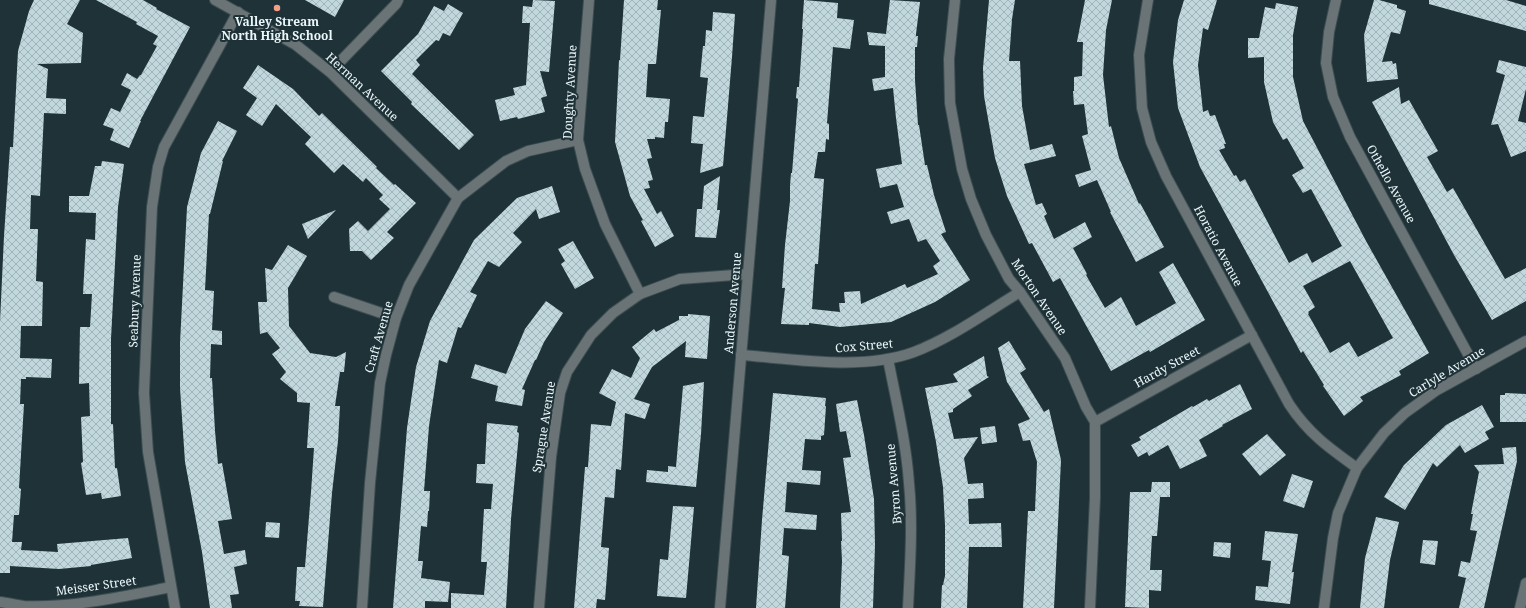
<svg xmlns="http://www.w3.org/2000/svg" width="1526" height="608" viewBox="0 0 1526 608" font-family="'Noto Serif',serif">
<defs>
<pattern id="building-cross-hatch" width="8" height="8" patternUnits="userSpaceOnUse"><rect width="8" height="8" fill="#c0d7dd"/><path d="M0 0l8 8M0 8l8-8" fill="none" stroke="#a2b4b8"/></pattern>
</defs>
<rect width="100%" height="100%" fill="#1f3237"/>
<g fill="url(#building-cross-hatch)" fill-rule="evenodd">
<path d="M34,0H80L67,24L83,33L81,63L37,64L48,69L46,98L66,99V114L44,113L40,196L31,195L30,229H38L36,281L43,282L42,326H21L20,358L52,359L51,378L26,377V379H21L20,404H24L19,488L21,489L19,515H14L12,542H22L21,550L58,552L57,544L128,538L132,558L91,565V566L59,569L10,566V573H0V322L4,236L10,147H13L18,51L29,11Z"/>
<path d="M96,0H143L157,8L156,9L190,27L140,121H141L129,148L110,140L114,129L103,125L111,108L120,112L131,90L121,85L127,73L137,79L140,75H141L157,46L153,44L158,36L136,24L137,22Z"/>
<path d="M305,0H344L335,17Z"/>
<path d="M533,0L555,1L549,72L540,71L547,96L541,98L545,112L518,119L517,117L500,121L495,100L515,95L513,88L526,85L530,23H522L523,6L532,7Z"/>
<path d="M624,0H658L657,10H661L656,64H648L646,97L670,99L668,122H665L664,138L655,137V139H647L652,158L647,159L653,180L648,181L650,188L644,189L657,214L661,211L674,236L655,247L641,221L643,220L630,196L615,142L619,60H620Z"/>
<path d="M804,0L838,3L837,18L854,20L850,49L833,47L827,123L829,124V140L826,139L825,152H818L814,178L824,179L818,264H815L812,309L840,312L839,303H845L844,292L860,291L861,304L905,284L907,288L938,274L933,266L940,261L926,239L918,242L909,219L891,224L887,212L904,207L897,184L880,188L876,169L902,164L896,118L893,88L874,91L872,79L885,77V46L869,45L867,32L886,34L890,0L920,2L916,34V36H918L917,47H915V80L918,125H919L925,165H927L934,195L946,232L941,234L970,280L935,302L891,322L840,327L809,323V325L781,324L785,288H782L785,245L790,201V186L791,173H792L798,99L796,98L797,87H799L803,29H802Z"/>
<path d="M989,0H1015L1012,19L1009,61H1020L1022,106L1030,150L1052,144L1056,156L1024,164L1036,205L1042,203L1047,214L1044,216L1054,239L1085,222L1092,237L1073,248L1087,274L1086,275L1105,308L1121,297L1136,326L1176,303L1159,272L1173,263L1205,320L1150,352L1149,350L1111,371L1060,278L1053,282L1032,243L1029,244L1007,196L995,158L984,96L983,68Z"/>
<path d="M1085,0H1112L1106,30L1103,75L1109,127L1111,126L1119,158L1139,204L1140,203L1164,247L1136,262L1110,212H1111L1097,180L1079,187L1075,175L1091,170L1082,136L1088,134L1084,104L1074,105L1073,91H1074V77L1082,76L1083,42H1077Z"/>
<path d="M1184,0H1217L1208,30L1203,28L1198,65L1203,112L1208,110L1210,116L1215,115L1226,144H1224L1225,148L1219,150L1234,176L1236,175L1240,182L1245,179L1289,263L1307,253L1312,263L1342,246L1311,189L1303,193L1292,175L1304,168L1287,138L1283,140L1273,122L1264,82V57L1248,58V38H1259L1265,7L1275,9L1276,3L1298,7L1293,35V77L1303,121L1366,241L1429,353L1399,371L1401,375L1360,397L1363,401L1344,416L1323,386L1324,385L1303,351L1301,353L1200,167L1178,108L1173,62L1178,20ZM1350,261L1393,338L1358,357L1349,342L1330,353L1308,314L1309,313L1308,312L1315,307L1303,286Z"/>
<path d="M1374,0H1379L1397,5V8L1406,11L1400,34L1391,32L1382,62L1392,61L1393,64L1396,63L1398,79L1367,82L1364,35Z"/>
<path d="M1429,0H1506L1526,6V31L1429,4Z"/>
<path d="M448,4L463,13L450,36L443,33L439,41L436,40L416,60L420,65L412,74L474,135L459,150L411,104L412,102L381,71L418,34L434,6L444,11Z"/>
<path d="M713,12L735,14L732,57L723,166L700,173L703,144L691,143L693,116L704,117L708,78L700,77L703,46H705L706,30L712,31Z"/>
<path d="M1499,60L1526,67V89L1518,121L1526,123V151L1511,157L1498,124L1491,125L1505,75L1496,72Z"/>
<path d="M258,65L293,89L319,116L322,113L377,167L376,168L394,185L395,184L416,203L387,232L394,238L371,260L362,251H350L349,229L358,221L368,231L390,209L379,199L383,195L366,178L363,182L343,164L334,173L305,144L311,137L276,104L262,126L246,115L257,98L243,88Z"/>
<path d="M1399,87L1401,104L1409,100L1438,151L1427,157L1447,192L1453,188L1505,279L1526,268V301L1492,320L1454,255L1372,102Z"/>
<path d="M218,121L237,131L222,161H223L210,214H209L205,290L214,291L212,330L222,331V345L211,344L210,378H212L215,431L218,464L222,463L232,519L218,521L224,554L245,550L247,564L234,567L239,594L230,595L232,608H210L202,552L185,462L180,388V343L187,207L201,153Z"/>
<path d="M102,161L124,164L118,207L111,339V424H113L115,468H117L121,496L102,499L101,493L86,495L81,463L83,462L81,417L90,416L89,383L79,384L80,327H90L92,294H83L86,239L95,240L96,213L69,212V196H89L95,166H101Z"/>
<path d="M720,176L717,210H720L716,238L695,237L697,209H702L704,186Z"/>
<path d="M552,186L560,212L539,219L536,209L513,233L522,242L499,267L488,261L470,292L477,295L461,328L458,327L447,363L439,360L429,426L424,491H430L429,511H428L427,527L421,526L418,561H423L421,578L450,582L448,602L425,601V608H393L407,428L416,367L430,321L474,240L517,198Z"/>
<path d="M336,210L308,239L302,224Z"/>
<path d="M573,241L594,278L575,289L561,264L565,261L558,249Z"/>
<path d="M288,245L307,256L288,288L289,326L310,353L336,357L346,352L344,372H340L335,406H340L338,441L332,493L323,607L299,606L300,601H295L297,567H305L311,492L314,448H307L310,403L297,402V393L280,379L286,372L272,354L280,348L267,332L260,334L258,302H267L265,268L272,270Z"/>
<path d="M546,301L563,313L544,342L536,360H535L522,389L525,390L522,406L495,401L498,386L471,378L475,364L506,374L525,329Z"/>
<path d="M688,314L710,316L707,359L685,357L686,341L652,367L634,399L650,404L645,419L625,413L621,470L616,469L614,498L605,497L601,547L609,548L605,600L597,599L596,608H574L585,467H588L591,424L611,426L616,402L599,393L612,369L631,378L640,358L632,347L654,329L656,332L679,320V316H688Z"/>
<path d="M1009,341L1026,369L1020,373L1044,412L1049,409L1061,460L1054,608H1023L1028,511H1035L1037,462L1030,440L1023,441L1018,424L1030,419L1007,382L998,348Z"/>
<path d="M984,356L987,376L989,377L968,390L972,396L953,409V412L948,413L954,439L978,437L964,458L968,484L983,483L984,498L968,499L969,524L1001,523L1002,547H969L967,608H941L942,585H943L945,576V525L943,487L936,442L925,388L958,382L953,374Z"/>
<path d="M704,382L701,434L696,487L646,482L647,470L668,472V466L676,467L683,386Z"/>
<path d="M1240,384L1252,409L1222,425L1223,426L1199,440L1207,456L1180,469L1168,445L1149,456L1147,452L1138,457L1131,445L1141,440L1139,437L1192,406L1193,407L1207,399L1209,401Z"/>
<path d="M773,393L826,398L825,406H826L824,435L821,436V440L805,439L802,470L821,471L820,485L787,482L785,512L817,515L816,530L784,528L782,555L789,556L785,608H756L762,520Z"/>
<path d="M1505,393L1526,394V422H1500V395H1505Z"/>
<path d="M857,400L864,435L874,499L875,545L873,608H840L842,561L841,541H842L841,513L851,512L843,458L851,457L846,431L840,432L836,404Z"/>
<path d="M1482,405L1494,427L1485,432L1489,439L1465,453L1460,445L1437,467L1433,463L1405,510L1384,497L1404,465L1446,425Z"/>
<path d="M487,423L518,426L517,432L519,433L511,519L506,608H451V593L484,595L487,562H481L484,509H491L493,484L476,483L477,464H485Z"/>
<path d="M995,426L997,442L982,444L980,428Z"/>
<path d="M1267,434L1286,455L1260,476L1242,454Z"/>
<path d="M1516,447L1517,461L1484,608H1459L1466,578L1458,576L1461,561L1470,563L1477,531L1470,530L1473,514H1471L1479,472L1474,465L1504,464L1502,448Z"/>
<path d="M1292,474L1313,481L1304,508L1283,501Z"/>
<path d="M1152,482H1170V497H1160L1157,536H1152L1150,570H1162L1161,591L1149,590V608L1125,607L1130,492H1151Z"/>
<path d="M673,506L694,507L686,598L657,596L660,559L668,560Z"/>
<path d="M1376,517L1399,522L1390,560L1384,608H1360L1365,558Z"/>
<path d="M266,522L280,523L279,538L265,537Z"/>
<path d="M1265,531L1298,534L1292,572H1294L1290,604L1255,600L1256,586L1268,587L1271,561L1262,560Z"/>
<path d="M1423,540L1438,541L1435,565L1420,563Z"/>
<path d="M1214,542L1231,543L1230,558L1213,556Z"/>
</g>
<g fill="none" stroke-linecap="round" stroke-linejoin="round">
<g stroke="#3c4e52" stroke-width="12">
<g id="minor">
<path d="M215,0L296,45L330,72L458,198"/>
<path d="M589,0L578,140L585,169L605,224L640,294"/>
<path d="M955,0L949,59L950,103L962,169L971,199L986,235L1009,279L1020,292L1065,358L1086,407L1095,422V498L1090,608"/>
<path d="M1148,0L1139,55L1142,108L1151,142L1166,176L1289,404C1308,433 1329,448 1357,468"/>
<path d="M1336,0L1329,32L1326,63L1333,97L1350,137L1476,369"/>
<path d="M330,72L396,4L398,0"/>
<path d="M334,297L396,318"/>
<path d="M741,355C794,359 863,371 914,352C951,338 985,313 1020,292"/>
<path d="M888,359C896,400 906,441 909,483C913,524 910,566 908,608"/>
<path d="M1095,422L1252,335"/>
<path d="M0,602C8,603 16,605 24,606C72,608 125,596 171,587"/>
<path d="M175,608L148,452L144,393L152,207L158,167L164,147L238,12"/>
<path d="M362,608L370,483L380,383L386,355L396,318L409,285L458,198L506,161L528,151L578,140"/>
<path d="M539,608L551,457L560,393L567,372L591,335L613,313L640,294L680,279L748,274"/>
<path d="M720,608L771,0"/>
<path d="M1324,608L1333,538L1338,513L1357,468L1384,433L1405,413L1437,390L1526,341"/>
<path d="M1520,608L1526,583"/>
</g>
</g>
<use href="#minor" stroke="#6a7376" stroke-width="10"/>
</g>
<circle fill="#f49e88" stroke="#1f3237" stroke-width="1.5" cx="277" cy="8" r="4"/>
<g text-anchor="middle" stroke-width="4" stroke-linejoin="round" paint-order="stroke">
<g font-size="12" font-weight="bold" fill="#ebf7fa" stroke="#1f3237">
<text x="277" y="26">Valley Stream<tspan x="277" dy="14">North High School</tspan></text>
</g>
<g font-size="12" fill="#ebf7fa" stroke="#1f3237">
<text transform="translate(362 87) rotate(43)" y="4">Herman Avenue</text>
<text transform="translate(570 92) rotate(-87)" y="4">Doughty Avenue</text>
<text transform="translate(1391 184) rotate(61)" y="4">Othello Avenue</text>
<text transform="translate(1218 246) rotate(62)" y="4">Horatio Avenue</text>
<text transform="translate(1039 297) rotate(56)" y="4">Morton Avenue</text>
<text transform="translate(135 301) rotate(-88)" y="4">Seabury Avenue</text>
<text transform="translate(733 303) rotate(-85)" y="4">Anderson Avenue</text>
<text transform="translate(379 337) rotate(-74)" y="4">Craft Avenue</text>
<text transform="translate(864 346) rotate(-5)" y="4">Cox Street</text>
<text transform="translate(1167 367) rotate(-29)" y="4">Hardy Street</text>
<text transform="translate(1447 372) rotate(-31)" y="4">Carlyle Avenue</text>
<text transform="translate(544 427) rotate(-81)" y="4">Sprague Avenue</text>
<text transform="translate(894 484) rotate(-95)" y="4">Byron Avenue</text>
<text transform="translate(96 586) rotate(-8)" y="4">Meisser Street</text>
</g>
</g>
</svg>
